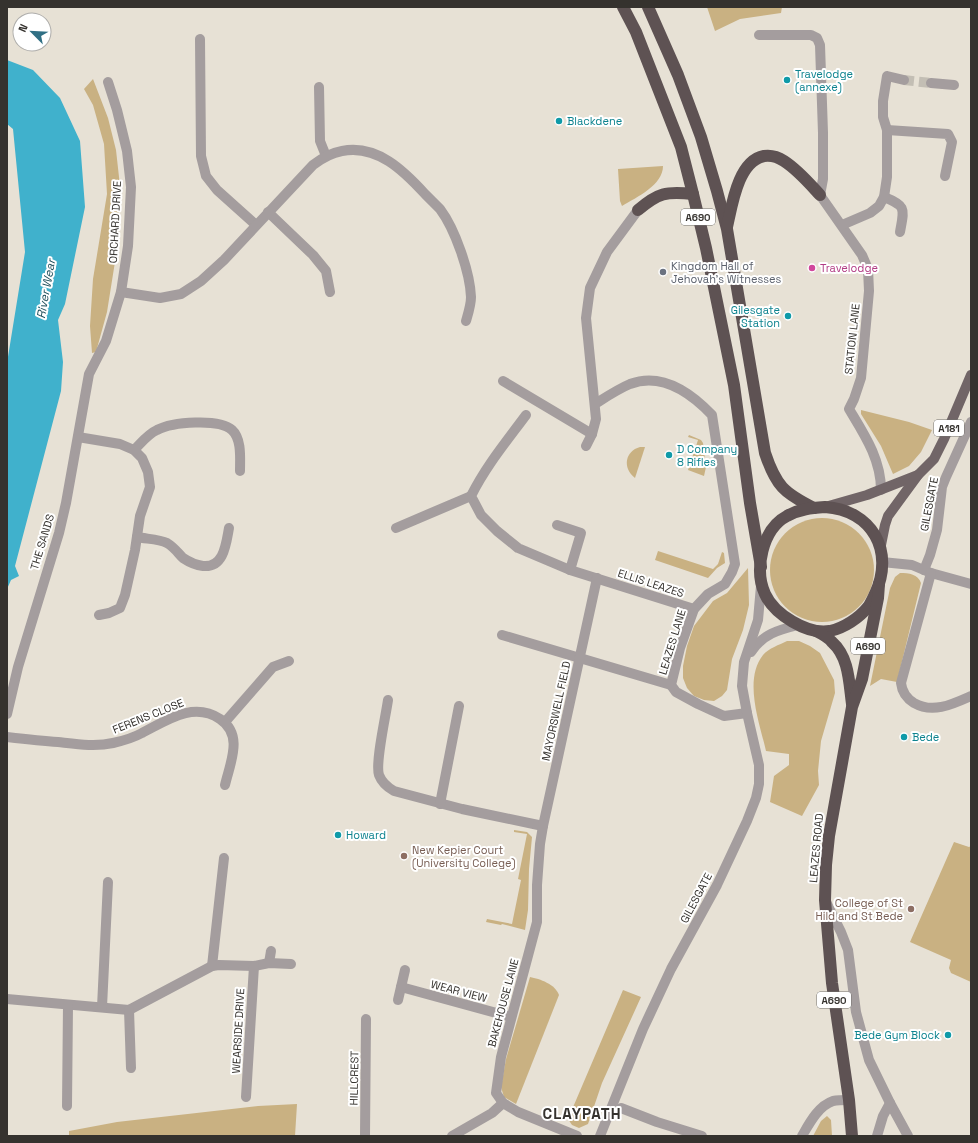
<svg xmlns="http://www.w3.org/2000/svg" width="978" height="1143" viewBox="0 0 978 1143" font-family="'Space Grotesk',sans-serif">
<rect width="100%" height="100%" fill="#e7e1d5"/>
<g fill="#c9b182">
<path d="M707,7H782L781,13L740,19L715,31Z"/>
<path d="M93,79L108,118L116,150L120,186L118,243L107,312L96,352L92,353L90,326L93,279L107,194L104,144L93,105L84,89Z"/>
<path d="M663,166C663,185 637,197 622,206L620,201L618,169Z"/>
<path d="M861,410L909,422L932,430L921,452L909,466L893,474L881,446L861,414Z"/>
<path d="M689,435L701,440L703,443L706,467L704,476L688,470L698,440L688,437Z"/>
<path d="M640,447H645L635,478C622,468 625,451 640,447Z"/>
<circle cx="822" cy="570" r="52"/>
<path d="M658,551L713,569L718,564L722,552L724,553L725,563L717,568L708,578L655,560Z"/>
<path d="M748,568L749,605L743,630L732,659L727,690L722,696L714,701L704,700L694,696L687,688L683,678V666L687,646L694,626L713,601L727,593Z"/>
<path d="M900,573C909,573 918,574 921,583L897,682L881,679L870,686L890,588L895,577Z"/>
<path d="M787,641H799L810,646L820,653L834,680L835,693L821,741L818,771L819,785L802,816L770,802L774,776L789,765V754L766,751C760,724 743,680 763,655C769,648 779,645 787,641Z"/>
<path d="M514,830L527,832L532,837L529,869L528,910L525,930L502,924L501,925L486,922L487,919L512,924L521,880L518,879L527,834L514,832Z"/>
<path d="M954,842L969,847L971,846V982L951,973L949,968L951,960L910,942Z"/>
<path d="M530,977C540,979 555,984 559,995L516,1104L504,1097L501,1087L506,1059Z"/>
<path d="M623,990L641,997L602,1083L588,1124L579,1128L572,1125L568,1119Z"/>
<path d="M297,1104L295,1136H69V1131L117,1122L258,1106Z"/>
<path d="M827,1116L831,1120L832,1136H813L821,1121Z"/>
</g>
<path fill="#40b1cc" d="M7,60L33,70L60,98L80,141L85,207L65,304L58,320L63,362L61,391L15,566L19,576L11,580L7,589V363L25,252L13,129L7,124Z"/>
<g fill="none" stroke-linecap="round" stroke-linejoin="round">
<path stroke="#c3beb4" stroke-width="10" stroke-dasharray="10 5" stroke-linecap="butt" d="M904,80L931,83"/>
<g stroke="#a49d9e" stroke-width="10">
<path d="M759,35H811L817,38L820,45L823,133V179L820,195L862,255L868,269L869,291L861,378L854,399L849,409C864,434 881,459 881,490"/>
<path d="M200,39L201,156L206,176L217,190L256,225"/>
<path d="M931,83L954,85"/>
<path d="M319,87L320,141L326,156"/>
<path d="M887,130L948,134L952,142L945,176"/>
<path d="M884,197C907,206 904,209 900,232"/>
<path d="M268,212L313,255L326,271L330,292"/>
<path d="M842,225L870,213L879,206L884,197L887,177V130L883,117V101L887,76L904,80"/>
<path d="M121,292L160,298L181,294L201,281L224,260L313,165C322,158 331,153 342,151C377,144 404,171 425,194C430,199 435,204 440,209C455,229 470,272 471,297C471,305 468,314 466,321"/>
<path d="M503,381L592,434"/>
<path d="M595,404C606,397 618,389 630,384C662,372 691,393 712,415L735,564L732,572L725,584L708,594L694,609L680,648L671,685L676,692L698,704L724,716L747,713"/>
<path d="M526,415C506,442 486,466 471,496L481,515L497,531L518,548L570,570L694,609"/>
<path d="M78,437L120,444L134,450L142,458L148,472L150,487L140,516L135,550L125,595L120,608L109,613L99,615"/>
<path d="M586,446L592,434L596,419L586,318L590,288L607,252L638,210"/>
<path d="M134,450C142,442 148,434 157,430C172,422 219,418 232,430C242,439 240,459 240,471"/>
<path d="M557,525L581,533L570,570"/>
<path d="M396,528L471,496"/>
<path d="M137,537C146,539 159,539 167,543C174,547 178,553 183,558C189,562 195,565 203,566C224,568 226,544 229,528"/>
<path d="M882,562L912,565L931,573L971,584"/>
<path d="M924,570L930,555L937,530L942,487L946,477L971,422"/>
<path d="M931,573L901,683C902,692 906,698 914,703C933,714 953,704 971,696"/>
<path d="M502,635L671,685"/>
<path d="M751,652C763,634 778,630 798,625"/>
<path d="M388,700C386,715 375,763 379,775C382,783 387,787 394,791L462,809L543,826"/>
<path d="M7,714L18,667L59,533L66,503L89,374L106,341L121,292L128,246L131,187L127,151L117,110L108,82"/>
<path d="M225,722L273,667L289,661"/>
<path d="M7,737C24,739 41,741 58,742C76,744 95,747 113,743C122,741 133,738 142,733C166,721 193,701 220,719C244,735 230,763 225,785"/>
<path d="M440,804L459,706"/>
<path d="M826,902L841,932L848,950L856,1012L869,1060L890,1103L908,1136"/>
<path d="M269,963L271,951"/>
<path d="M212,966L224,858"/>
<path d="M401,987L511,1017"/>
<path d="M7,999L129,1010L212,966L219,965L254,966L269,963L291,964"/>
<path d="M398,1000L405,970"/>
<path d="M102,1007L108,882"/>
<path d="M129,1010L131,1068"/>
<path d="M246,1097L254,966"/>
<path d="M67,1106L68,1005"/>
<path d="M621,1108L657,1122L702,1136"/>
<path d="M365,1136L366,1019"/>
<path d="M452,1136L492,1113L503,1103"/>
<path d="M577,1136L518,1112L503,1103L496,1093L501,1057L537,922V885L540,844L543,826L597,578"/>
<path d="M600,1136L643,1029L671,969L717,885L747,821L756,798L759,784V765L747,713L742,686L744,662L758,620L761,586"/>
<path d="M802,1136C809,1124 818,1106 833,1101C838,1100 844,1100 849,1100"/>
<path d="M877,1136L883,1116L890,1103"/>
</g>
<g stroke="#716567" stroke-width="10">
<path d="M825,507L867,495L918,475"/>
<path d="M880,550L885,525L888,516L918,475L934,459L944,439L971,375"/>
</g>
<g stroke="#5e5253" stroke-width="12">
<path d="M623,7L636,32L681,147L693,194L706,248L734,385L750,503L761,567"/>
<path d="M648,7L678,75L701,137L717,191L727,229L765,453C776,486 784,493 814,508"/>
<path d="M638,210C658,193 666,191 693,194"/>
<path d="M727,227C732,205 738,161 764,156C771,155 778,157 784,161C798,170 809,183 820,195"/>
<path d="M825,507C872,510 895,551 875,594C873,598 871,603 868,607C859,618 844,628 830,631C807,635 774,614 765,594C754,570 762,529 787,516C799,509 812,508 825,507Z"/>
<path d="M816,631C822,634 828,637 832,642C849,657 849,682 852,704"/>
<path d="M852,1136L849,1100L832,983L825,900L826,865L829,836L852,707L862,679L878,598L879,584"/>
</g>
</g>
<g fill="#0f9aa8" stroke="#fff" stroke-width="1.5">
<circle cx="787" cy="80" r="4"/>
<circle cx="559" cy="121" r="4"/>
<circle cx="788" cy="316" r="4"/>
<circle cx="669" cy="455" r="4"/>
<circle cx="904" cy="737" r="4"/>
<circle cx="338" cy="835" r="4"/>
<circle cx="948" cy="1035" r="4"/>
</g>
<circle fill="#d1479c" stroke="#fff" stroke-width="1.5" cx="812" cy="268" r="4"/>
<circle fill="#6b7280" stroke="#fff" stroke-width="1.5" cx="663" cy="272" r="4"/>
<g fill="#8d6e63" stroke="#fff" stroke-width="1.5">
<circle cx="404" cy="856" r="4"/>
<circle cx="911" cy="909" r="4"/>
</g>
<g text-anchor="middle" stroke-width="4" stroke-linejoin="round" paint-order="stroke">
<g fill="#fff" stroke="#72706d" stroke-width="1">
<rect x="681" y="209" width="34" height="16" rx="3"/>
<rect x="934" y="420" width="30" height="16" rx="3"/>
<rect x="851" y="638" width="34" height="16" rx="3"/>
<rect x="817" y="992" width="34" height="16" rx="3"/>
</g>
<g font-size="10" font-weight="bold" fill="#35322e">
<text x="698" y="221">A690</text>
<text x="949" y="432">A181</text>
<text x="868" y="650">A690</text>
<text x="834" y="1004">A690</text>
</g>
<g font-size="11" fill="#0d838f" stroke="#fff" text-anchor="start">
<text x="795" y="78">Travelodge<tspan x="795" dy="13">(annexe)</tspan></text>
<text x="567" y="125">Blackdene</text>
<text x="780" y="314" text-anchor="end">Gilesgate<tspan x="780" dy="13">Station</tspan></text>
<text x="677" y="453">D Company<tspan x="677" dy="13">8 Rifles</tspan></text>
<text x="912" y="741">Bede</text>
<text x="346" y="839">Howard</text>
<text x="940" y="1039" text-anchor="end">Bede Gym Block</text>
</g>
<g font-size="11" fill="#35322e" stroke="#fff">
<text transform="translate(115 222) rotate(-87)" y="4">ORCHARD DRIVE</text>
<text transform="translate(852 339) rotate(-84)" y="4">STATION LANE</text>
<text transform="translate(929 504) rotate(-79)" y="4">GILESGATE</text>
<text transform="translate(42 542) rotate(-73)" y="4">THE SANDS</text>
<text transform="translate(651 583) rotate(18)" y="4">ELLIS LEAZES</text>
<text transform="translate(672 642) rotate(-73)" y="4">LEAZES LANE</text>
<text transform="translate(556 711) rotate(-78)" y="4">MAYORSWELL FIELD</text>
<text transform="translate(148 716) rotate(-22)" y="4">FERENS CLOSE</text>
<text transform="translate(816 848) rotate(-85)" y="4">LEAZES ROAD</text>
<text transform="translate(696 898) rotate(-62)" y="4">GILESGATE</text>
<text transform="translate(459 991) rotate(15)" y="4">WEAR VIEW</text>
<text transform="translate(503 1003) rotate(-75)" y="4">BAKEHOUSE LANE</text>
<text transform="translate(238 1031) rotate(-87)" y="4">WEARSIDE DRIVE</text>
<text transform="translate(354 1078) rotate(-89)" y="4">HILLCREST</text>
</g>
<g font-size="11" fill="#5b616d" stroke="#fff" text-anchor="start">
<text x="671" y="270">Kingdom Hall of<tspan x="671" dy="13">Jehovah's Witnesses</tspan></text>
</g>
<g font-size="11" fill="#b23c85" stroke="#fff" text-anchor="start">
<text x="820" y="272">Travelodge</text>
</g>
<g font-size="11" fill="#785e54" stroke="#fff" text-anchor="start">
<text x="412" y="854">New Kepier Court<tspan x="412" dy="13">(University College)</tspan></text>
<text x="903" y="907" text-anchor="end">College of St<tspan x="903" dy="13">Hild and St Bede</tspan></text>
</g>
<g font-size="12" font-style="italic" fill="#1e4e5a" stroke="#fff">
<text transform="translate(46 289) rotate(-80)" y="4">River Wear</text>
</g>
<g font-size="15" font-weight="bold" letter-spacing="1" fill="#35322e" stroke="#fff">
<text x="582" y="1119">CLAYPATH</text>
</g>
</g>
<rect width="978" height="1143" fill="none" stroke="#35322e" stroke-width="16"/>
<g transform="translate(32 32) rotate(294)"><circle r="19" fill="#ffffff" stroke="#aeadab"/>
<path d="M0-3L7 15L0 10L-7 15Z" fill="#306f84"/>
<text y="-6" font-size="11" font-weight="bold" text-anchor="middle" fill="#35322e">N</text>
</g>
</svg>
